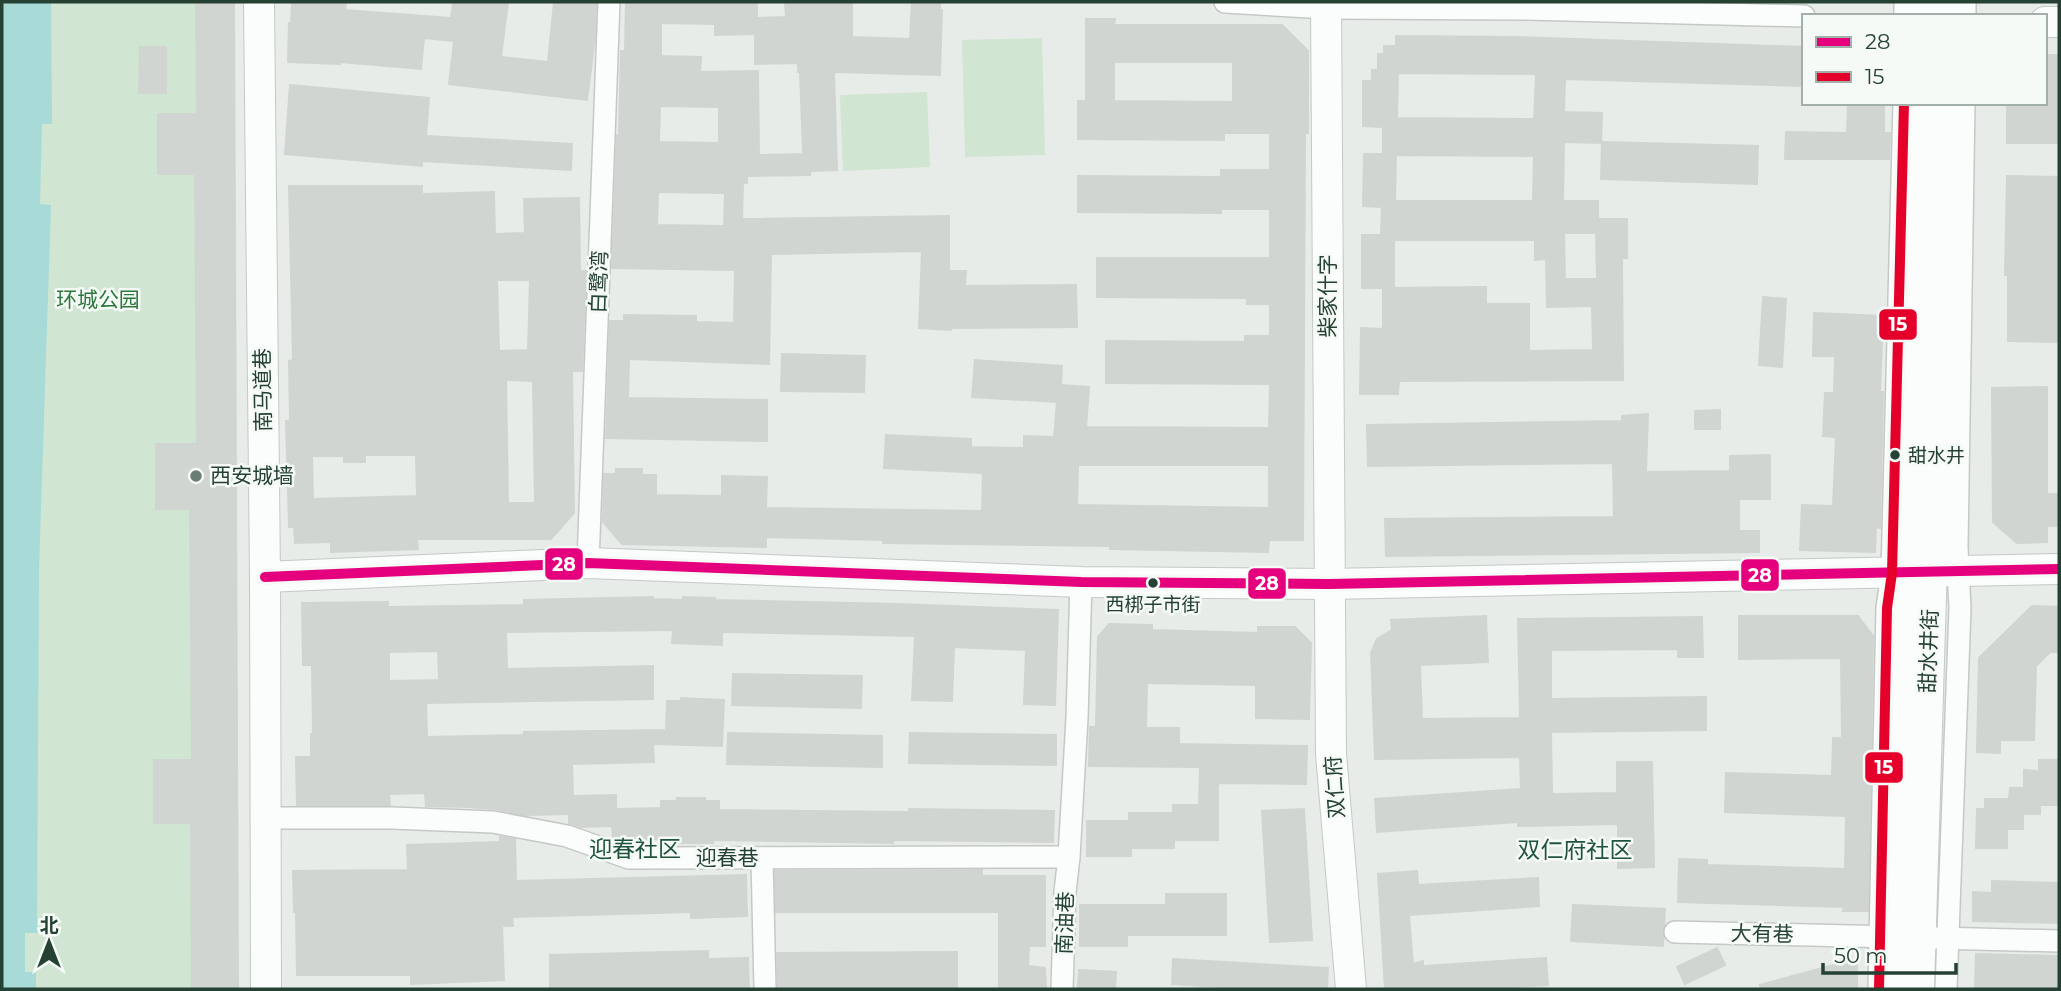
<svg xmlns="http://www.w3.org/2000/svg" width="2061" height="991" viewBox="0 0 2061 991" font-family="Montserrat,'Noto Sans SC',sans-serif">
<rect width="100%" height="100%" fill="#e7ece9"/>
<g fill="#d0e5d2">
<path d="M2,2H196L197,114L158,115V174H195L197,444H156V509H190L192,760H154L191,823L192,989H2Z"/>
<path d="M1042,38L1045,155L965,157L962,40Z"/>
<path d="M927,92L930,167L843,171L840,95Z"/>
</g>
<path fill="#a8dad8" d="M2,2H51L52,124H42L40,204L51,205L39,569L37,933H25V972H36V989H2Z"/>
<g fill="#d0d5d2" stroke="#d0d5d2" stroke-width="2" fill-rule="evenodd">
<path d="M196,2H234L238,989H192L191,823H154V760H192L190,509H156V444H197L195,174H158V114H197Z"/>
<path d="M292,2H346L345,10L451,18L453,2H508L501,57L548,62L554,2H596L595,38L587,100L449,84L454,41L424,38L421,69L340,62V64L288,62L289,23H291Z"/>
<path d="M626,2H757V18L786,17L785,2H852V37L910,39L912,2H940V10H942L940,75L834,72L837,170L810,171V175L747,176V183H743L742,219L949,216V271H966L965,286L1076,285L1077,327L951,328V330L919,328L922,251L771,254L769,364L629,359L628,398L767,400V441L606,438L610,321H624V315L696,316V322L734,323L735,270L612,268L617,135H619L621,51H625ZM661,23L715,24V35L755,34V64L798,63V72H800L803,154L759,155L758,71L700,72L701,57L661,56ZM660,106L719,107V143L659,142ZM658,192L725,193L724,226L657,225Z"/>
<path d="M1086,19H1115L1114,25H1282L1308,51V133H1305L1303,540H1269L1268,552L1110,549V546L883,543V540L766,537V547L622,544L603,522L604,474H616V469H642V475H656V495L722,496V476L767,477L766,508L982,511L983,473L884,468L886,435L971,439V447L1024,448V436L1054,437L1057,402L972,397L975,360L1062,366L1061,385L1089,387L1086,427L1269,428L1270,384L1106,383V341L1245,342V336H1270V304H1247V298L1097,297V258H1270V209H1221V213L1078,212V176L1221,177V170H1270V133H1224V140L1078,139V101H1086ZM1114,62H1233V102L1114,101ZM1078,465H1269V508L1077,505Z"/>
<path d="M1396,36L1516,37L1804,47V86L1565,79L1564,112L1602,113L1601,143L1564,142L1563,201H1598V219H1627V258H1622L1623,380L1399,381L1398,394H1360L1361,328L1383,329V288L1486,287V304H1529V351L1593,350L1592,306L1547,307L1546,259L1535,260V240H1394V288H1362V235H1381L1382,207L1363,206L1364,154H1383V127L1363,126V81H1372V70H1378V54H1384V46H1396ZM1398,73L1536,74L1534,119L1397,118ZM1396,155L1534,156L1533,201H1395ZM1564,233H1596L1597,279H1565Z"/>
<path d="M140,47H166V93H139Z"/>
<path d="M2045,55H2059V143H2007V103H2045Z"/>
<path d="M290,85L429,98L426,136L572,144L571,170L422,161V166L285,154Z"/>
<path d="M1848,103H1884V133H1890L1889,159H1785L1786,132L1847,133Z"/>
<path d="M1602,142L1758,146L1757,184L1601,179Z"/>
<path d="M2007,176L2059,177V342L2008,341V275H2005Z"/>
<path d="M289,186H422V194L494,192L495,234L525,233L524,199L579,198L580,271H586L582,371H572L574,513L551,539H417L418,549L331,552V542L295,543L294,527H289L286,421H290L289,361L293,360ZM497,280H530L528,350L499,351ZM506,380L533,381L535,503H508ZM365,455H416L417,496L313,499L312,456H344V462H365Z"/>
<path d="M1763,297L1786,299L1782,367L1759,365Z"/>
<path d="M1814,313L1883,316L1880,392H1883L1880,528L1876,527L1875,552L1800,550L1802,505L1833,506L1836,437L1823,436L1825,393H1834L1835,356H1813Z"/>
<path d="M782,354L865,356L864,392L781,391Z"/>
<path d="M2047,387V494H2059V526H2047V542L2017,543L1993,522L1992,388Z"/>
<path d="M1720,410V429H1695V411Z"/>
<path d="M1648,414L1646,472L1730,471V456L1770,455V499H1739V531H1759V552L1386,556L1385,519L1614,517L1613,463L1368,466L1367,425L1622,421V416Z"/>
<path d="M653,597V599L683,600V597L715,598V600L898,604L1058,610L1055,705L1024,704L1026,650L954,647L952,701L912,700L915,636L722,632V645L672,643L673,630L506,632L507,669L653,666V699L426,703L427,737L524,735V732L666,730L667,701H681V698L724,700L722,746L653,744L654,762L572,764L573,796L616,795V809L661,808V801H677V798H705V801H719V810L909,812V809L1054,811L1053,842L893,840V843L713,840V843H666V839L619,840L613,838L612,826L581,827L569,823V814L526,815L495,809L468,807L426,806L425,793L389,794L390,805H297L296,757H311V734H313L312,665H303L302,603L388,602V607L524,605V600ZM438,651L439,680L389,681V652Z"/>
<path d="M2032,606L2059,607V652H2050L2036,666L2034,740H2000V753L1977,752L1979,658Z"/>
<path d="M1486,616L1488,662L1420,665L1422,719L1520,718L1518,619L1702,617L1703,657H1678V649L1551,650V699L1706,697V730L1551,732L1552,794L1617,793V762H1652L1654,867L1618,868V824L1518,826V822L1377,832L1375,799L1521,789L1520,757L1375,759L1371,653L1377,639L1392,630L1391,620Z"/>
<path d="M1739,616H1858L1873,636L1868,911H1843L1844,907L1678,902L1679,859L1707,860V865L1845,869L1846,816L1725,812L1726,773L1832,776L1833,738H1842L1841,658L1739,659Z"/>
<path d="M1109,624L1152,625V630L1258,633V627H1295L1311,643L1309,719L1256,718V685L1147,683L1146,728H1179V744L1307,746L1306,784L1218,783V840H1174V848H1131V856H1087V821H1129V813H1173V805H1199L1200,767L1089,766L1090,727H1096L1098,637Z"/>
<path d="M733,674L862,676L861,708L732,705Z"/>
<path d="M728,733L882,736V767L727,764Z"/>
<path d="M910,733L1056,735V765L909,763Z"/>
<path d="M2039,760H2059V805H2040V814H2023V829H2007V848H1976L1977,809H1985V799H2009L2010,788H2024V770L2039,771Z"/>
<path d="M1304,809L1312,940L1270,942L1262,811Z"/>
<path d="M500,837L515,839L516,881L746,875L747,916L691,918V912L512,917L513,926H502L504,980L411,984V975H297L296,912H294L293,871L408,870L407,845L500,842Z"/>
<path d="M982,870V876H1045V946H1029L1028,966L1045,968L1046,989H999V912H776L775,871Z"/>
<path d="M1417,871L1418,885L1538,878L1539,906L1409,915L1413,964L1423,961V966L1546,958L1548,985L1475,989H1423V987L1385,989L1378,874Z"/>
<path d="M1992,881L2059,883V923L1973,921V892L1992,893Z"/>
<path d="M1166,894H1226V935H1127V946H1080V905H1166Z"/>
<path d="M1573,905L1665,909L1663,946L1571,941Z"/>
<path d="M1717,948L1725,965L1685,984L1677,967Z"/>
<path d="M708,951V959L748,958L749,989H550V955Z"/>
<path d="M957,952V989H778L777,953Z"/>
<path d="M1976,954L2059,956V989H1975Z"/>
<path d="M1173,959L1328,968L1327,989H1258L1172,984Z"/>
<path d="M1837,964H1857V989H1761L1760,985Z"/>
<path d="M1079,970L1116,972L1115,989H1078Z"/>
</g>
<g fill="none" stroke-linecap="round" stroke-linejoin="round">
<g stroke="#c4c9c6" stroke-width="24">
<g id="street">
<path d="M1225,2L1326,8L1527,9L1804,16"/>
<path d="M1905,2V16"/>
<path d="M1965,16V2"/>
<path d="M588,563L609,2"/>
<path d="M265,818H392L493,822L567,836L629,858L1069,857"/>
<path d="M762,858L765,989"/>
<path d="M1675,932L1893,937"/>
<path d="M1936,938L2059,941"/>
<path d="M1062,989L1065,892L1069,857L1077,718L1081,582"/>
<path d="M1879,989L1887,608L1892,573L1904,103"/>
<path d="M1946,989L1960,608L1957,547L1964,103"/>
</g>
</g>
<g stroke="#c2cac6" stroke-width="32">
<g id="secondary">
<path d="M259,2L265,577L266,989"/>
<path d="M1326,2L1331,754L1351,989"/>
<path d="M1923,16L1924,2"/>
<path d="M1948,16V2"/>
<path d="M2045,22H2059"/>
<path d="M265,577L588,563L1081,582L1329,584L2059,569"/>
<path d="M1898,989L1921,103"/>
<path d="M1919,989L1946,103"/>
</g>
</g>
<use href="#street" stroke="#fbfcfc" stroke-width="21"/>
<use href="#secondary" stroke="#fbfcfc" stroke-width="30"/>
<g stroke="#f6faf7" stroke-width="16">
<path id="bus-1" d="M265,577L588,563L1081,582L1329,584L2059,569"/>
</g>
<g stroke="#f6faf7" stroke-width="16">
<path id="bus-2" d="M1879,989L1887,608L1892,573L1904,103"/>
</g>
<use href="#bus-1" stroke="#e5007d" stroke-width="10"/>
<use href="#bus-2" stroke="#e4002b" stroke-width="10"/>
</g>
<g fill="#244133" stroke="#f6faf7" stroke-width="2.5">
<circle cx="1895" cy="455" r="6"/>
<circle cx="1153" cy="583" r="6"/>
</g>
<circle fill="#687d73" stroke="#f6faf7" stroke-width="2.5" cx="196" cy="476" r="7"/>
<g text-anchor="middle" stroke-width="5" stroke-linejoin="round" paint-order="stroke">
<g font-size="19" fill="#244133" stroke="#f6faf7" text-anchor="start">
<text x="1908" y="462">甜水井</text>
<text x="1153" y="611" text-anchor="middle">西梆子市街</text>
</g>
<g font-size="21" fill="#244133" stroke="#f6faf7">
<text transform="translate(599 282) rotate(-88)" y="7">白鹭湾</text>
<text transform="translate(1328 296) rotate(-90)" y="7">柴家什字</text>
<text transform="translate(263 390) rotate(-91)" y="7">南马道巷</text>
<text transform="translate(1929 651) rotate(-88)" y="7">甜水井街</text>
<text transform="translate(1335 787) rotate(-94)" y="7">双仁府</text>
<text x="727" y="865">迎春巷</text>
<text transform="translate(1065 923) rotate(-88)" y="7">南油巷</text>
<text transform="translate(1762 934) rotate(1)" y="7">大有巷</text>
</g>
<g font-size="21" fill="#2d783c" stroke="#f6faf7">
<text x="98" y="307">环城公园</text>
</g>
<g font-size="21" fill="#244133" stroke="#f6faf7" text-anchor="start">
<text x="210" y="483">西安城墙</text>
</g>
<g font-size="23" fill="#1f533c" stroke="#f6faf7">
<text x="635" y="857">迎春社区</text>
<text x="1575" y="858">双仁府社区</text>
</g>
</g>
<g stroke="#f6faf7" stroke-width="2.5">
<rect x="1878" y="308" width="40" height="33" rx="7" fill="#e4002b"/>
<rect x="544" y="547" width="40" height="34" rx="7" fill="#e5007d"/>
<rect x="1740" y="558" width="40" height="34" rx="7" fill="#e5007d"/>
<rect x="1247" y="567" width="40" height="33" rx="7" fill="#e5007d"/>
<rect x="1864" y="751" width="40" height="33" rx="7" fill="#e4002b"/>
</g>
<g font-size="19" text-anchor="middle" font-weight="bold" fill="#fff">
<text x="1898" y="331">15</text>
<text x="564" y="571">28</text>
<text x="1760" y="582">28</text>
<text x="1267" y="590">28</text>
<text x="1884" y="774">15</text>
</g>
<rect width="2061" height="991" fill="none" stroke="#244133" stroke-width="7"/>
<rect x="1802" y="14" width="245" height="91" fill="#f6faf7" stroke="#a2b0a9" stroke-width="2"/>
<rect x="1816" y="37" width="35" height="10" fill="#e5007d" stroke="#a2b0a9" stroke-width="2"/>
<text x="1865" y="49" font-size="21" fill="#244133">28</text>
<rect x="1816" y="72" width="35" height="10" fill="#e4002b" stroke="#a2b0a9" stroke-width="2"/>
<text x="1865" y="84" font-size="21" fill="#244133">15</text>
<g transform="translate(49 942)" stroke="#f6faf7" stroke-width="5" paint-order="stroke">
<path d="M0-5L12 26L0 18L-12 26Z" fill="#244133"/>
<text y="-10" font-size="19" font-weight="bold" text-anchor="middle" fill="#244133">北</text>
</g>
<path d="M1823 963v10h133v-10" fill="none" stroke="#244133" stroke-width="3.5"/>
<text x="1834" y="963" font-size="21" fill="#244133" stroke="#f6faf7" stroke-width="5" paint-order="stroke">50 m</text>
</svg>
